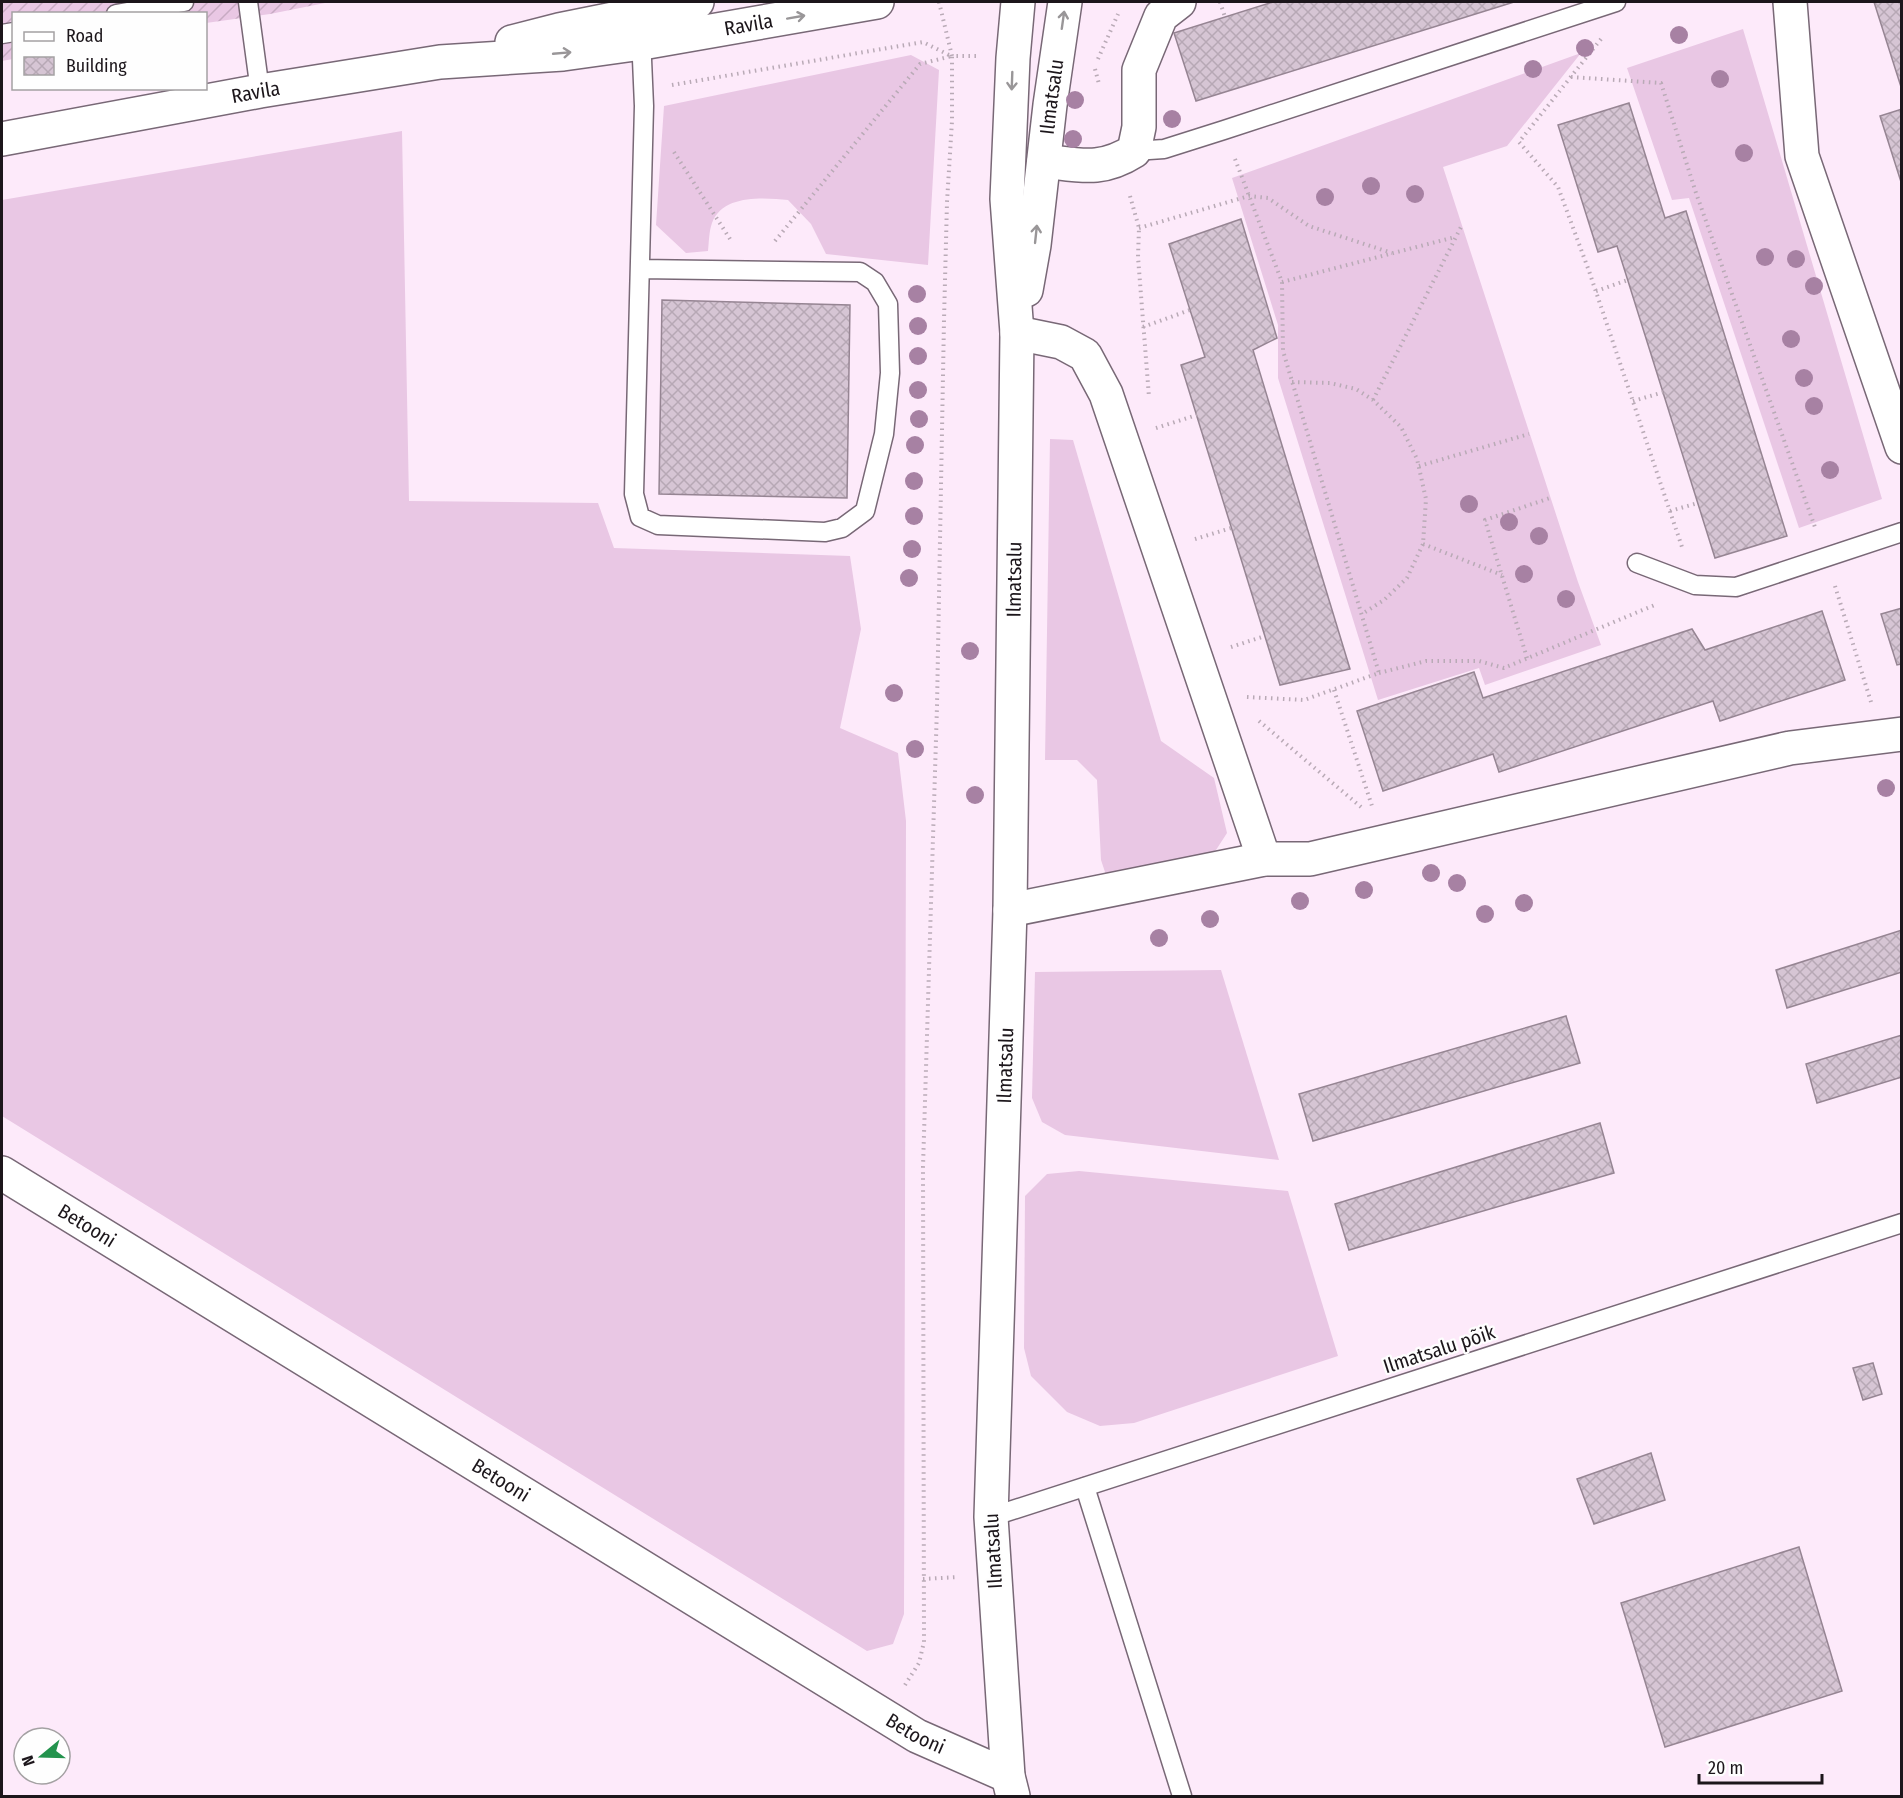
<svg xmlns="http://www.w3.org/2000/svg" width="1903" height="1798" viewBox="0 0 1903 1798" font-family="'Fira Sans Condensed',sans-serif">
<defs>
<pattern id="garden-furrows" width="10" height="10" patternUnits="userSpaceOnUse" patternTransform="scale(1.5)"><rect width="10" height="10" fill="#e9c7e4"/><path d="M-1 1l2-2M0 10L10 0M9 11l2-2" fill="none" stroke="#c7aac3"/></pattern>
<pattern id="building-cross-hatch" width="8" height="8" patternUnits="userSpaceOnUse" patternTransform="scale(1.5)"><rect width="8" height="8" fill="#d6c5d4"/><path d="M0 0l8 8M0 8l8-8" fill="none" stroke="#b7a8b5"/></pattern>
</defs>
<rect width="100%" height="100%" fill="#fdeafa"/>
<g fill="#e9c7e4">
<path d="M1743,29L1882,499L1799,528L1689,198L1672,200L1627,68Z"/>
<path d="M1581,53L1507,146L1443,167L1578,582L1601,645L1485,685L1479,668L1378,700L1278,378V325L1232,178Z"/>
<path d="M911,55L939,70L928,265L826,254L811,224L788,200C764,198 723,194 712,223C709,231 709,242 708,251L686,253L656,225L664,106Z"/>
<path d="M402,131L409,501L598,503L614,548L850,556L861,629L840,728L898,753L906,821L904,1614L893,1644L867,1651L2,1116V200Z"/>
<path d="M1050,439L1073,440L1161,741L1214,778L1227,833L1216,850L1197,860L1106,875L1101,860L1097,780L1077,760H1045Z"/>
<path d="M1221,970L1279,1160L1065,1135L1042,1122L1032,1098L1035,972Z"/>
<path d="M1079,1171L1288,1191L1338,1356L1134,1423L1100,1426L1067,1412L1031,1376L1024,1348L1025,1196L1047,1174Z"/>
</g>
<path fill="url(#garden-furrows)" d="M2,2H330L270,14L206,23V14H14L13,59L2,61Z"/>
<g fill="url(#building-cross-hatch)" stroke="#968593" stroke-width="1.5">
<path d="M1273,2H1514L1196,101L1174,33Z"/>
<path d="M1874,2H1902V90Z"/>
<path d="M1629,103L1665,218L1686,211L1787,536L1715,558L1617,246L1598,252L1558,125Z"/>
<path d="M1902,109V185L1880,116Z"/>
<path d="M1241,219L1277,338L1253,350L1350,669L1280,685L1181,365L1205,357L1169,244Z"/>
<path d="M662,300L850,305L847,498L659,494Z"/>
<path d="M1902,608V664L1897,665L1881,614Z"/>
<path d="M1822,611L1845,680L1720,721L1713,701L1499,772L1493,754L1383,791L1357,711L1474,672L1483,698L1692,629L1705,650Z"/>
<path d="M1902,930V972L1787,1008L1776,970Z"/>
<path d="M1566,1016L1580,1063L1313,1141L1299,1094Z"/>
<path d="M1902,1035V1077L1817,1103L1806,1064Z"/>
<path d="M1600,1123L1614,1173L1349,1250L1335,1204Z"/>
<path d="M1873,1363L1882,1394L1863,1400L1853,1368Z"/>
<path d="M1651,1453L1665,1500L1594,1524L1577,1479Z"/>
<path d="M1799,1547L1842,1691L1665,1747L1621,1603Z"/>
</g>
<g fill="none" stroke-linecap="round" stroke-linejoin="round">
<g stroke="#786876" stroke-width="21">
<g id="service">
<path d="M248,2L260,91"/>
<path d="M116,14L184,2"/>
<path d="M2,34L14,32"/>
<path d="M1134,151L1164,149L1224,130L1616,2"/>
<path d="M640,269L860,272L875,282L888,304L890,373L884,434L865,511L842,528L825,532L658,525L640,517L634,494L644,106L641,36"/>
<path d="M1637,563L1695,585L1736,587L1902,532"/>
<path d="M1085,1487L1182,1796"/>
<path d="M991,1517L1902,1223"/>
</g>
</g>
<g stroke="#786876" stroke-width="36">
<g id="minor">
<path d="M1790,2L1802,156L1902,447"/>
<path d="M1044,161C1080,165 1101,172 1134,151L1139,127V70L1161,16L1179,2"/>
<path d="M1017,333L1061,342L1085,355L1106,394L1264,859"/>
<path d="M1010,910L1264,859H1310L1790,748L1902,734"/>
</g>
</g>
<g stroke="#786876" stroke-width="36">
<g id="tertiary">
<path d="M512,42L559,30L697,2"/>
<path id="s1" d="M2,139L260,91L440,62L563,54L642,43L877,2"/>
<path id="s2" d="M1026,290L1034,245L1050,105L1065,2"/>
<path id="s3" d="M2,1173L917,1736L1008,1776"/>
<path id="s4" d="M1013,1796L1008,1776L991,1517L1010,910L1017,333L1007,199L1013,58L1018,2"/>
</g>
</g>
<g stroke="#b9aab6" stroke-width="4" stroke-dasharray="1.5 4.5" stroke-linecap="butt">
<path d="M939,2L952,56H976"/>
<path d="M1220,2L1225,17"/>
<path d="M1601,39L1519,142L1558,187L1589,271L1682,547"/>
<path d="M1098,59L1118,14"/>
<path d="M1095,69L1099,84"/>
<path d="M1571,77L1661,83L1696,193L1816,530"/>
<path d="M672,85L923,42L951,56"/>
<path d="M674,152L730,239"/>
<path d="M1235,159L1282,282L1283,351L1379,673L1304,700L1247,697"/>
<path d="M1130,196L1139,228L1138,257L1149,397"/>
<path d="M1139,228L1249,196L1268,198L1309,226L1392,253"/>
<path d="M775,241L920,64L952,56"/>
<path d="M1282,282L1455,237"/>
<path d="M1596,291L1628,280"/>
<path d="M1143,327L1190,310"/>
<path d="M1292,382L1330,383L1356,389L1373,400L1401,427L1417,459L1426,499L1423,544L1407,578L1384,600L1362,614"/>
<path d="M1373,400L1462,225"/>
<path d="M1633,401L1664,392"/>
<path d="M1156,428L1197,415"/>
<path d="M1419,466L1529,434"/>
<path d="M1670,511L1698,503"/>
<path d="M1195,539L1231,528"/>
<path d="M1423,544L1502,575"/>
<path d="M1835,586L1871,702"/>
<path d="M1231,647L1265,636"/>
<path d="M1527,658L1485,520L1550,498"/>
<path d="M1379,673L1426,661H1479L1504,668L1657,604"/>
<path d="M1334,690L1372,806"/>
<path d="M1259,721L1361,807"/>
<path d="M923,1579L958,1577"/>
<path d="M905,1685L919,1663L924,1642L923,1167L937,706L944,320L947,202L952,121V56"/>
</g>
<use href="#service" stroke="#fff" stroke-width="18"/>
<use href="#minor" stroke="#fff" stroke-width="33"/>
<use href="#tertiary" stroke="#fff" stroke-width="33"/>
</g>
<g fill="#a781a3">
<circle cx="1679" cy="35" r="9"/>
<circle cx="1585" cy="48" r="9"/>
<circle cx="1533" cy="69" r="9"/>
<circle cx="1720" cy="79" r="9"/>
<circle cx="1075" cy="100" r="9"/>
<circle cx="1172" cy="119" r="9"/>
<circle cx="1073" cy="139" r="9"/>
<circle cx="1744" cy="153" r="9"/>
<circle cx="1371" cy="186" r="9"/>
<circle cx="1415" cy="194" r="9"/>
<circle cx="1325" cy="197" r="9"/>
<circle cx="1765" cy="257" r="9"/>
<circle cx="1796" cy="259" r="9"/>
<circle cx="1814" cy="286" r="9"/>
<circle cx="917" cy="294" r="9"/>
<circle cx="918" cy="326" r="9"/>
<circle cx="1791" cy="339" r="9"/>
<circle cx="918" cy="356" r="9"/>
<circle cx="1804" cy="378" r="9"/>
<circle cx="918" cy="390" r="9"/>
<circle cx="1814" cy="406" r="9"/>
<circle cx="919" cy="419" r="9"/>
<circle cx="915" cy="445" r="9"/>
<circle cx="1830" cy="470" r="9"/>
<circle cx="914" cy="481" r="9"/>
<circle cx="1469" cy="504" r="9"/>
<circle cx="914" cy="516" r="9"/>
<circle cx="1509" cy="522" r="9"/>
<circle cx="1539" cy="536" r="9"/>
<circle cx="912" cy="549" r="9"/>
<circle cx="1524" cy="574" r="9"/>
<circle cx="909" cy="578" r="9"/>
<circle cx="1566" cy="599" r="9"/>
<circle cx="970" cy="651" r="9"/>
<circle cx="894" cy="693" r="9"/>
<circle cx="915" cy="749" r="9"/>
<circle cx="1886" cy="788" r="9"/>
<circle cx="975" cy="795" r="9"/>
<circle cx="1431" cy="873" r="9"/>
<circle cx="1457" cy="883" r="9"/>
<circle cx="1364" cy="890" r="9"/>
<circle cx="1300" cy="901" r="9"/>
<circle cx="1524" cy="903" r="9"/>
<circle cx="1485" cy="914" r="9"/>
<circle cx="1210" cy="919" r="9"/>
<circle cx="1159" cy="938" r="9"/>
</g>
<defs><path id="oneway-shaft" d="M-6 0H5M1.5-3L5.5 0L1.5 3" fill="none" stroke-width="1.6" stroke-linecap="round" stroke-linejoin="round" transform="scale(1.5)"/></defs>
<g stroke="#999698">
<use href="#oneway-shaft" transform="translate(796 17) rotate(-10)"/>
<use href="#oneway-shaft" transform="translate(1063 20) rotate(-82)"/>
<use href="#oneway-shaft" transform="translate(562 53) rotate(-5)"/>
<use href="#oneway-shaft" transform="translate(1012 81) rotate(92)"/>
<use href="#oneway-shaft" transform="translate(1036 234) rotate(-84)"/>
</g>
<g text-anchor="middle" stroke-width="4.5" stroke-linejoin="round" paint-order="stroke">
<g font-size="20" fill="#1c161b" stroke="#fefefe">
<text dy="7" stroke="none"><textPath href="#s1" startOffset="756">Ravila</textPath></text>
<text dy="7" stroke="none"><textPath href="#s1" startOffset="258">Ravila</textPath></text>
<text dy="7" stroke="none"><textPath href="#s2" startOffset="195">Ilmatsalu</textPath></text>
<text dy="7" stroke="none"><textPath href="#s4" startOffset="1218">Ilmatsalu</textPath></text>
<text dy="7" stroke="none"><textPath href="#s4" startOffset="732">Ilmatsalu</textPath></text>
<text dy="7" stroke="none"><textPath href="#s3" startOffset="100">Betooni</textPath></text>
<text transform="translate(1439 1349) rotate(-18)" y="7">Ilmatsalu põik</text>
<text dy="7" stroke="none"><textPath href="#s3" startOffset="586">Betooni</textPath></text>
<text transform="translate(993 1551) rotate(-93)" y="7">Ilmatsalu</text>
<text dy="7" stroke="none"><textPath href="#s3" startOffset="1072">Betooni</textPath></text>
</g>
</g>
<rect width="1903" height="1798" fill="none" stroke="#1c161b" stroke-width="6"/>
<rect x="12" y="12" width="195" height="78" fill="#fefefe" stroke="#a4a1a3" stroke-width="1.5"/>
<rect x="24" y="32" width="30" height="9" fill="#ffffff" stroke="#a4a1a3" stroke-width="1.5"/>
<text x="66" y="42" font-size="18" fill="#1c161b">Road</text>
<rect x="24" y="57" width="30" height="18" fill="url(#building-cross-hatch)" stroke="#a4a1a3" stroke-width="1.5"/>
<text x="66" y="72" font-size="18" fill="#1c161b">Building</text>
<g transform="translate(42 1756) rotate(251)"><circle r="28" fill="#fefefe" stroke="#a4a1a3" stroke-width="1.5"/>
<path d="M0-4.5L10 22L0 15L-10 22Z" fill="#23934d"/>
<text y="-9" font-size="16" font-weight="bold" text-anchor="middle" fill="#1c161b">N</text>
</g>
<path d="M1699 1774v9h123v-9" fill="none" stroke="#1c161b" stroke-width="3"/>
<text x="1708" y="1774" font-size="18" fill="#1c161b" stroke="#fefefe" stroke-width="4.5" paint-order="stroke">20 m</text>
</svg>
